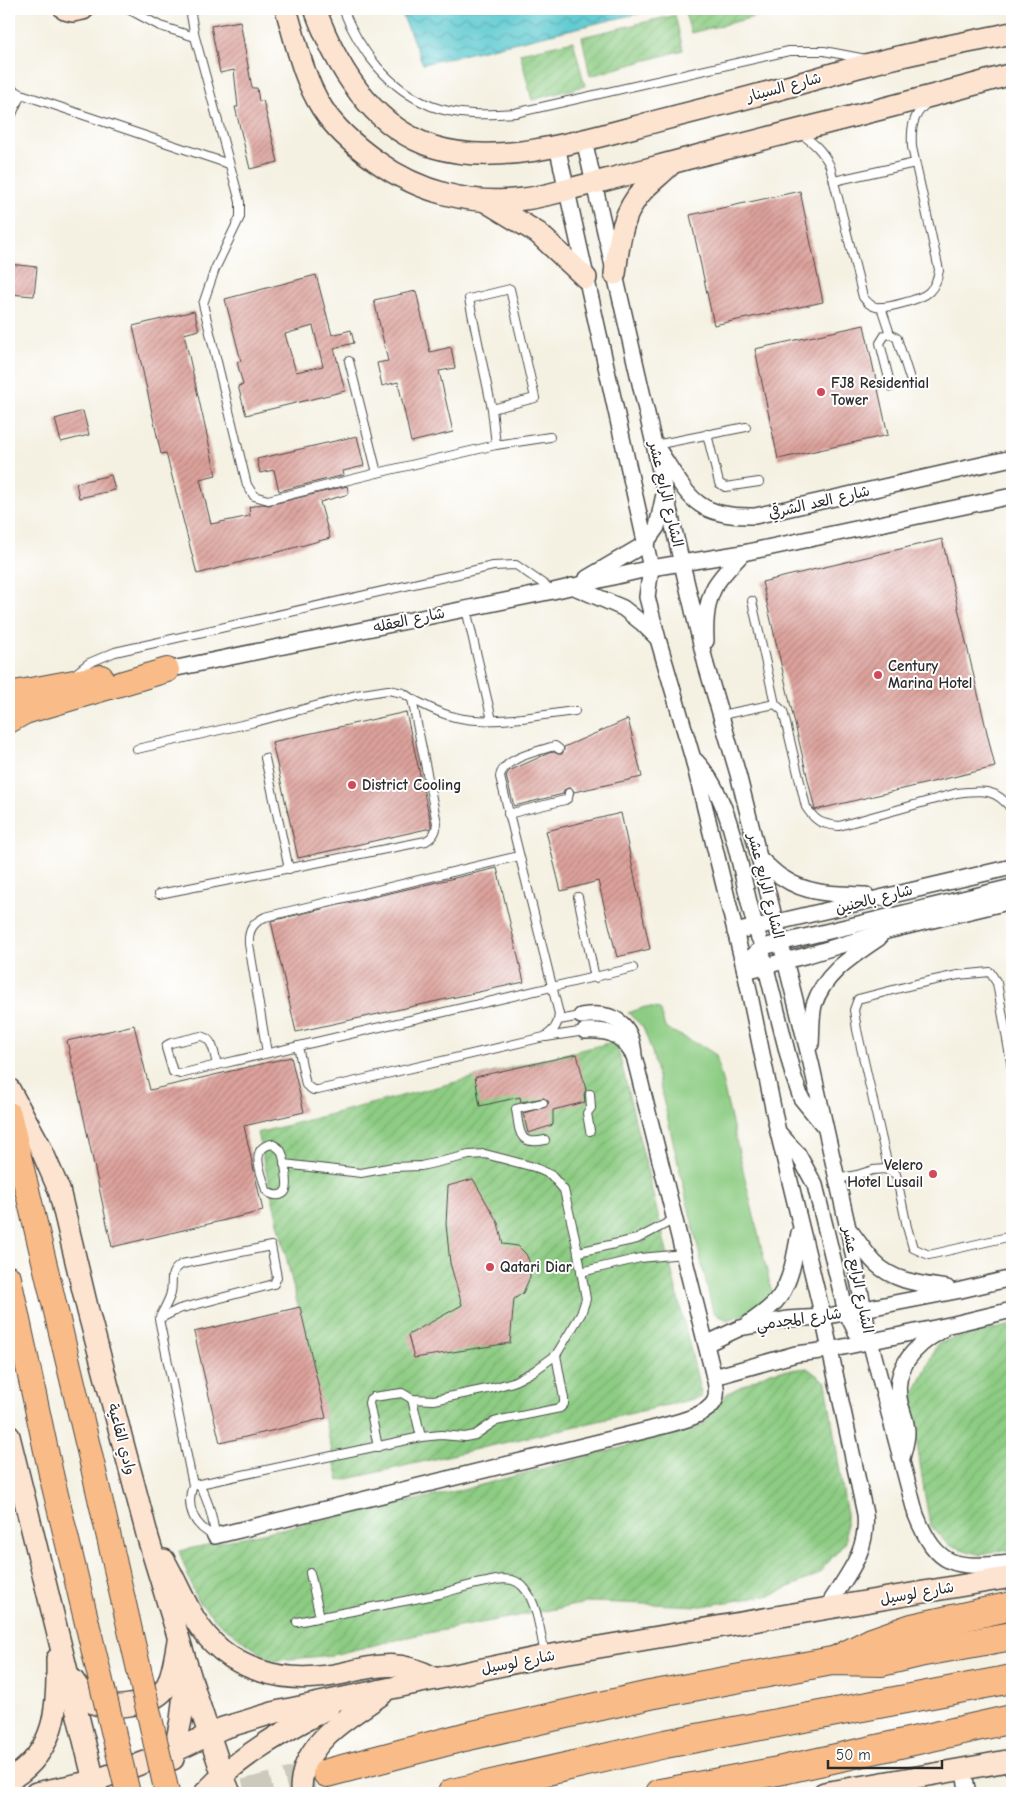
<svg xmlns="http://www.w3.org/2000/svg" width="1021" height="1802" viewBox="0 0 1021 1802" font-family="'Comic Neue','Playpen Sans Arabic',sans-serif">
<defs>
<pattern id="garden-furrows" width="10" height="10" patternUnits="userSpaceOnUse" patternTransform="scale(1.25)"><rect width="10" height="10" fill="#8dcc83"/><path d="M-1 1l2-2M0 10L10 0M9 11l2-2" fill="none" stroke="#7aaf71"/></pattern>
<pattern id="water-waves" width="16" height="10" patternUnits="userSpaceOnUse" patternTransform="scale(1.25)"><rect width="16" height="10" fill="#5dcad0"/><path d="M0 5q4-4 8 0t8 0" fill="none" stroke="#4da4a9"/></pattern>
<pattern id="building-hatch" width="6" height="6" patternUnits="userSpaceOnUse" patternTransform="scale(1.25)"><rect width="6" height="6" fill="#dda29c"/><path d="M-1 1l2-2M0 6l6-6M5 7l2-2" fill="none" stroke="#b3847f"/></pattern>
</defs>
<rect width="100%" height="100%" fill="#fff"/>
<filter id="ink" filterUnits="userSpaceOnUse"><feTurbulence type="fractalNoise" baseFrequency=".02" numOctaves="2"/><feDisplacementMap in="SourceGraphic" scale="10" xChannelSelector="R" yChannelSelector="G"/><feConvolveMatrix kernelMatrix="1 2 1 2 8 2 1 2 1" color-interpolation-filters="sRGB"/></filter>
<filter id="wash" filterUnits="userSpaceOnUse"><feTurbulence type="fractalNoise" baseFrequency=".0096" numOctaves="4" result="noise"/><feDisplacementMap in="SourceGraphic" scale="20" xChannelSelector="R" yChannelSelector="G"/><feGaussianBlur stdDeviation="1.12" result="paint"/><feColorMatrix in="noise" values="0 0 0 0 0 0 0 0 0 0 0 0 0 0 0 0 0 1.4 0 .05"/><feComposite in="paint" operator="in"/></filter>
<g filter="url(#wash)">
<rect width="100%" height="100%" fill="#f4f1e2"/>
<path fill="#8dcc83" stroke="#5c7c57" d="M645,1007L660,1009L665,1028L704,1047L716,1055L773,1297L759,1309L727,1320L713,1312L652,1052L643,1027L628,1013Z"/>
<g fill="url(#garden-furrows)" stroke="#5c7c57">
<path d="M705,9H786L691,33L685,13Z"/>
<path d="M675,15L683,50L590,76L582,37Z"/>
<path d="M573,41L585,86L532,100L520,53Z"/>
<path d="M616,1041L702,1397L339,1481L257,1133Z"/>
<path d="M1012,1325V1549L981,1555L948,1545L930,1525L923,1485L911,1401L937,1344L951,1339Z"/>
<path d="M807,1368L826,1382L846,1510V1542L817,1575L771,1595L702,1606L592,1602L412,1636L332,1655L271,1661L219,1623L197,1600L179,1551L466,1489L702,1426L726,1394L770,1372Z"/>
</g>
<path fill="url(#water-waves)" stroke="#447a7e" d="M400,9H658L423,64Z"/>
<g id="blocks">
<g fill="url(#building-hatch)" fill-rule="evenodd">
<path d="M240,21L252,88H257L259,102L263,100L278,162L250,169L235,107H238L234,70L220,73L211,26Z"/>
<path d="M800,191L823,302L714,325L690,215Z"/>
<path d="M9,264L37,267L34,296L9,294Z"/>
<path d="M316,275L332,335L351,330L354,343L334,348L345,391L246,415L238,386L243,385L237,362L241,361L225,299ZM313,326L323,366L296,372L285,334Z"/>
<path d="M416,291L430,352L451,347L455,368L439,371L453,432L411,442L398,382L382,386L377,363L388,361L374,300Z"/>
<path d="M194,311L199,330L184,334L216,475L200,479L211,524L250,516L249,507L262,504L269,505L347,486L349,494L320,502L330,538L197,574L166,453L161,454L133,326Z"/>
<path d="M864,325L888,435L778,459L755,349Z"/>
<path d="M83,411L89,435L61,442L55,419Z"/>
<path d="M357,436L364,466L343,471L344,475L279,491L274,470L260,473L257,459Z"/>
<path d="M111,475L115,490L79,498L76,483Z"/>
<path d="M942,539L995,767L815,810L762,582Z"/>
<path d="M406,712L431,824V828L298,858L272,742Z"/>
<path d="M628,719L642,777L574,792L572,788H568L564,790L563,794L514,806L506,776L509,771L549,753L554,752L558,754H562L564,750V747Z"/>
<path d="M621,813L650,949L617,957L598,881L561,891L546,831Z"/>
<path d="M497,868L524,982L296,1032L271,921Z"/>
<path d="M134,1025L150,1090L291,1057L304,1112L244,1126L263,1211L112,1247L67,1041Z"/>
<path d="M577,1054L586,1090L584,1094L585,1102L553,1110V1125L528,1133L523,1113L546,1107L549,1102L544,1098L521,1102L520,1097L480,1106L475,1077Z"/>
<path d="M473,1179L498,1223L503,1244L518,1246L526,1254L530,1263V1277L523,1293L514,1299L510,1343L414,1358L408,1335L462,1305L450,1263L446,1224L448,1186Z"/>
<path d="M300,1307L326,1418L220,1443L194,1332Z"/>
</g>
</g>
</g>
<g filter="url(#ink)">
<use href="#blocks" fill-opacity="0" stroke="#494946" stroke-width="1"/>
<g fill="none" stroke-linecap="round" stroke-linejoin="round">
<path stroke="#ccc9bd" stroke-width="28" stroke-dasharray="28 14" stroke-linecap="butt" d="M245,1793L327,1773"/>
<g stroke="#494946" stroke-width="10">
<g id="lane">
<path d="M128,9L160,26L195,37"/>
<path d="M190,9L195,37L240,202V217L215,269L203,304L247,485L254,496L268,500L377,473L496,445L550,437"/>
<path d="M343,9C359,50 389,89 431,106C457,116 487,115 515,113L789,51H824L866,59"/>
<path d="M9,87L21,94L229,164"/>
<path d="M9,121L21,94"/>
<path d="M801,134C814,143 823,151 830,166L863,297C867,302 870,306 876,307C886,309 922,299 929,292C936,285 938,278 939,270L912,147C911,129 912,116 926,104"/>
<path d="M834,181L915,163"/>
<path d="M881,307L890,334"/>
<path d="M349,361L377,473"/>
<path d="M891,387L880,343L885,335L890,334L897,338L911,382"/>
<path d="M492,409L535,398L510,289L469,299L492,409L496,445"/>
<path d="M707,434L719,483L725,487L759,482"/>
<path d="M655,445L746,427"/>
<path d="M752,601L775,704"/>
<path d="M466,609L492,720"/>
<path d="M75,674L89,663L115,652L493,566L516,565L552,590"/>
<path d="M412,699C426,706 440,714 455,717C490,726 539,715 575,711"/>
<path d="M721,715L775,704L783,711L806,807C816,822 821,824 839,826L957,793C982,790 996,788 1012,810"/>
<path d="M137,749L259,721L356,695L388,690L403,693L412,699L437,823C436,832 434,836 426,841L159,894"/>
<path d="M265,758L289,869"/>
<path d="M508,814L565,800L568,798L569,793"/>
<path d="M578,897L595,978"/>
<path d="M559,1020L581,1016"/>
<path d="M201,1036C214,1039 214,1054 217,1065L180,1074L173,1072L166,1048L167,1045L171,1043Z"/>
<path d="M546,1037L585,1031"/>
<path d="M298,1046L306,1085L313,1090H318L544,1037C553,1032 558,1026 559,1014L500,777C502,759 535,752 551,747L555,746L559,749"/>
<path d="M267,1053L249,944C248,930 253,923 265,917L519,856"/>
<path d="M217,1065L633,968"/>
<path d="M590,1094L591,1108L587,1113L590,1131"/>
<path d="M543,1103L516,1109C520,1131 517,1146 545,1140"/>
<path d="M272,1144C275,1146 279,1147 281,1151C284,1156 289,1185 286,1190C282,1198 271,1196 266,1190C262,1174 248,1148 272,1144Z"/>
<path d="M284,1164L361,1173L393,1167L421,1166L469,1155L485,1154L534,1167L551,1175L564,1190L576,1242L586,1299L581,1314L556,1355L534,1371L513,1382L492,1388L434,1400L412,1399L402,1393L373,1397L370,1399L369,1403L378,1447"/>
<path d="M889,1171L857,1030L854,1010L858,999L916,984L958,975L990,972L997,983L1012,1068"/>
<path d="M837,1179L857,1175L873,1170L885,1169L896,1174L907,1227L913,1248L929,1255L1012,1236"/>
<path d="M578,1252L637,1239L675,1219"/>
<path d="M581,1272L640,1258L684,1254"/>
<path d="M159,1319L179,1309L274,1284L277,1277L271,1246L182,1264C166,1274 175,1282 170,1296C167,1304 163,1311 159,1319L193,1485C185,1507 194,1527 215,1536C213,1516 209,1501 199,1484"/>
<path d="M412,1399L421,1437"/>
<path d="M195,1485L421,1437L441,1435L465,1437L475,1435L494,1422L501,1420L560,1408L564,1404V1399L556,1355"/>
<path d="M310,1573L320,1617"/>
<path d="M297,1622C344,1612 392,1604 439,1594C455,1590 471,1584 487,1582C496,1580 508,1577 517,1582C537,1593 540,1633 545,1654"/>
</g>
</g>
<g stroke="#494946" stroke-width="18">
<g id="street">
<path d="M584,140L665,492L706,665L738,774L811,1063L848,1228L870,1341L916,1515C939,1572 958,1567 1012,1563"/>
<path d="M557,146L651,568L647,597L658,639L693,759L745,971L778,1132L823,1317L865,1514C869,1553 845,1577 826,1609"/>
<path d="M660,452C689,497 696,518 755,516L1012,458"/>
<path d="M587,578L645,544L657,527L664,494"/>
<path d="M572,586L623,608L642,623L657,638"/>
<path d="M706,641C705,623 706,602 715,586C722,574 734,563 743,553"/>
<path d="M167,670L553,591L651,568L743,553L1012,496"/>
<path d="M696,761C736,803 740,883 759,938"/>
<path d="M759,858C767,864 774,873 783,878C808,895 837,894 866,895"/>
<path d="M735,932L1012,867"/>
<path d="M763,956L793,1075L801,1098L823,1125"/>
<path d="M745,971C749,959 755,951 767,946L1012,887"/>
<path d="M745,971L808,955L891,930L1012,901"/>
<path d="M585,1031C607,1030 620,1033 632,1053"/>
<path d="M811,1044C812,1031 811,1018 814,1005C824,973 853,956 879,938"/>
<path d="M779,1133L798,1154L815,1185L846,1312L856,1332L870,1341"/>
<path d="M851,1232C859,1242 866,1254 875,1263C894,1282 922,1284 947,1288"/>
<path d="M748,1324C759,1316 772,1308 780,1296C792,1278 795,1254 799,1233"/>
<path d="M706,1344L740,1328L787,1319L823,1317L961,1290L1012,1278"/>
<path d="M714,1377L796,1354L829,1350L954,1324L1012,1310"/>
<path d="M902,1458C904,1450 907,1441 907,1432C907,1420 901,1410 899,1398C894,1366 916,1345 941,1331"/>
<path d="M215,1536L652,1429C669,1424 708,1417 715,1400C718,1392 716,1384 714,1377L634,1056C632,1022 613,1011 581,1016"/>
<path d="M963,1769L968,1793"/>
</g>
</g>
<g stroke="#494946" stroke-width="24">
<g id="secondary">
<path d="M65,9L73,11L83,9"/>
<path d="M286,9C296,42 303,78 322,108C336,130 355,146 376,161C419,192 471,206 524,199C548,196 571,188 594,183C634,173 673,162 713,152C813,126 913,102 1012,74"/>
<path d="M315,9C336,66 371,127 434,147C501,168 592,138 657,121C701,110 744,99 787,87C816,79 845,70 874,63C919,51 966,43 1012,33"/>
<path d="M485,201L538,233L586,278"/>
<path d="M615,274C619,243 621,213 644,189C652,181 662,173 670,165"/>
<path d="M9,1089L39,1144L59,1190L88,1311L148,1538L196,1695L223,1776L230,1793"/>
<path d="M9,1436L97,1793"/>
<path d="M164,1560C175,1579 183,1599 194,1618C226,1672 286,1686 344,1673C381,1664 401,1660 436,1679"/>
<path d="M73,1680C78,1687 83,1696 90,1701C105,1712 152,1705 164,1690C173,1678 175,1655 178,1641"/>
<path d="M173,1759L181,1720L186,1676"/>
<path d="M9,1780C56,1753 58,1708 57,1659"/>
<path d="M36,1793L94,1781L175,1751L223,1728L276,1712L546,1656L1012,1577"/>
<path d="M205,1793C237,1757 286,1730 328,1708"/>
<path d="M301,1793C301,1787 301,1780 303,1774C312,1736 353,1715 382,1694"/>
<path d="M824,1793C887,1782 950,1772 1012,1760"/>
</g>
</g>
<g stroke="#494946" stroke-width="26">
<g id="primary">
<path d="M9,694L101,677"/>
<path d="M9,721L25,712L167,670"/>
<path d="M9,1114L92,1463"/>
<path d="M9,1278L51,1474"/>
</g>
</g>
<g stroke="#494946" stroke-width="30">
<g id="highway">
<path d="M838,1659L872,1642L912,1628L1012,1606"/>
<path d="M327,1773L464,1737L650,1695L832,1661L882,1662L924,1652L1012,1636"/>
<path d="M452,1793L665,1744L1012,1679"/>
<path d="M660,1793L778,1771L1012,1719"/>
</g>
</g>
<use href="#lane" stroke="#fff" stroke-width="8"/>
<use href="#street" stroke="#fff" stroke-width="15"/>
<use href="#secondary" stroke="#fde4d0" stroke-width="21"/>
<use href="#primary" stroke="#f9bc89" stroke-width="24"/>
<use href="#highway" stroke="#f9bc89" stroke-width="28"/>
<g stroke="#494946" stroke-width="26" stroke-linecap="butt">
<g id="primary-bridge">
<path d="M92,1463L167,1793"/>
<path d="M51,1474L128,1793"/>
</g>
</g>
<use href="#primary-bridge" stroke="#f9bc89" stroke-width="24"/>
</g>
</g>
<g fill="#d1495b" stroke="#fff" stroke-width="2">
<circle cx="821" cy="392" r="5"/>
<circle cx="878" cy="675" r="5"/>
<circle cx="352" cy="785" r="5"/>
<circle cx="933" cy="1174" r="5"/>
<circle cx="490" cy="1267" r="5"/>
</g>
<g text-anchor="middle" stroke-width="4" stroke-linejoin="round" paint-order="stroke">
<g font-size="15" fill="#2b2b2b" stroke="#fff">
<text transform="translate(784 87) rotate(-15)" y="5">شارع السينار</text>
<text transform="translate(666 494) rotate(77)" y="5">الشارع الرابع عشر</text>
<text transform="translate(819 502) rotate(-13)" y="5">شارع العد الشرقي</text>
<text transform="translate(409 620) rotate(-12)" y="5">شارع العقله</text>
<text transform="translate(766 886) rotate(76)" y="5">الشارع الرابع عشر</text>
<text transform="translate(874 899) rotate(-14)" y="5">شارع بالحنين</text>
<text transform="translate(858 1280) rotate(79)" y="5">الشارع الرابع عشر</text>
<text transform="translate(799 1319) rotate(-8)" y="5">شارع المجدمي</text>
<text transform="translate(122 1439) rotate(75)" y="5">وادي القاعية</text>
<text transform="translate(917 1593) rotate(-10)" y="5">شارع لوسيل</text>
<text transform="translate(518 1662) rotate(-11)" y="5">شارع لوسيل</text>
</g>
<g font-size="15" font-weight="bold" fill="#2b2b2b" stroke="#fff" text-anchor="start">
<text x="831" y="388">FJ8 Residential<tspan x="831" dy="17">Tower</tspan></text>
<text x="888" y="671">Century<tspan x="888" dy="17">Marina Hotel</tspan></text>
<text x="362" y="790">District Cooling</text>
<text x="923" y="1170" text-anchor="end">Velero<tspan x="923" dy="17">Hotel Lusail</tspan></text>
<text x="500" y="1272">Qatari Diar</text>
</g>
</g>
<rect width="1021" height="1802" fill="none" stroke="#fff" stroke-width="30"/>
<path d="M828 1760v8h114v-8" fill="none" stroke="#2b2b2b" stroke-width="2.5"/>
<text x="836" y="1760" font-size="15" fill="#2b2b2b" stroke="#ffffff" stroke-width="4" paint-order="stroke">50 m</text>
</svg>
